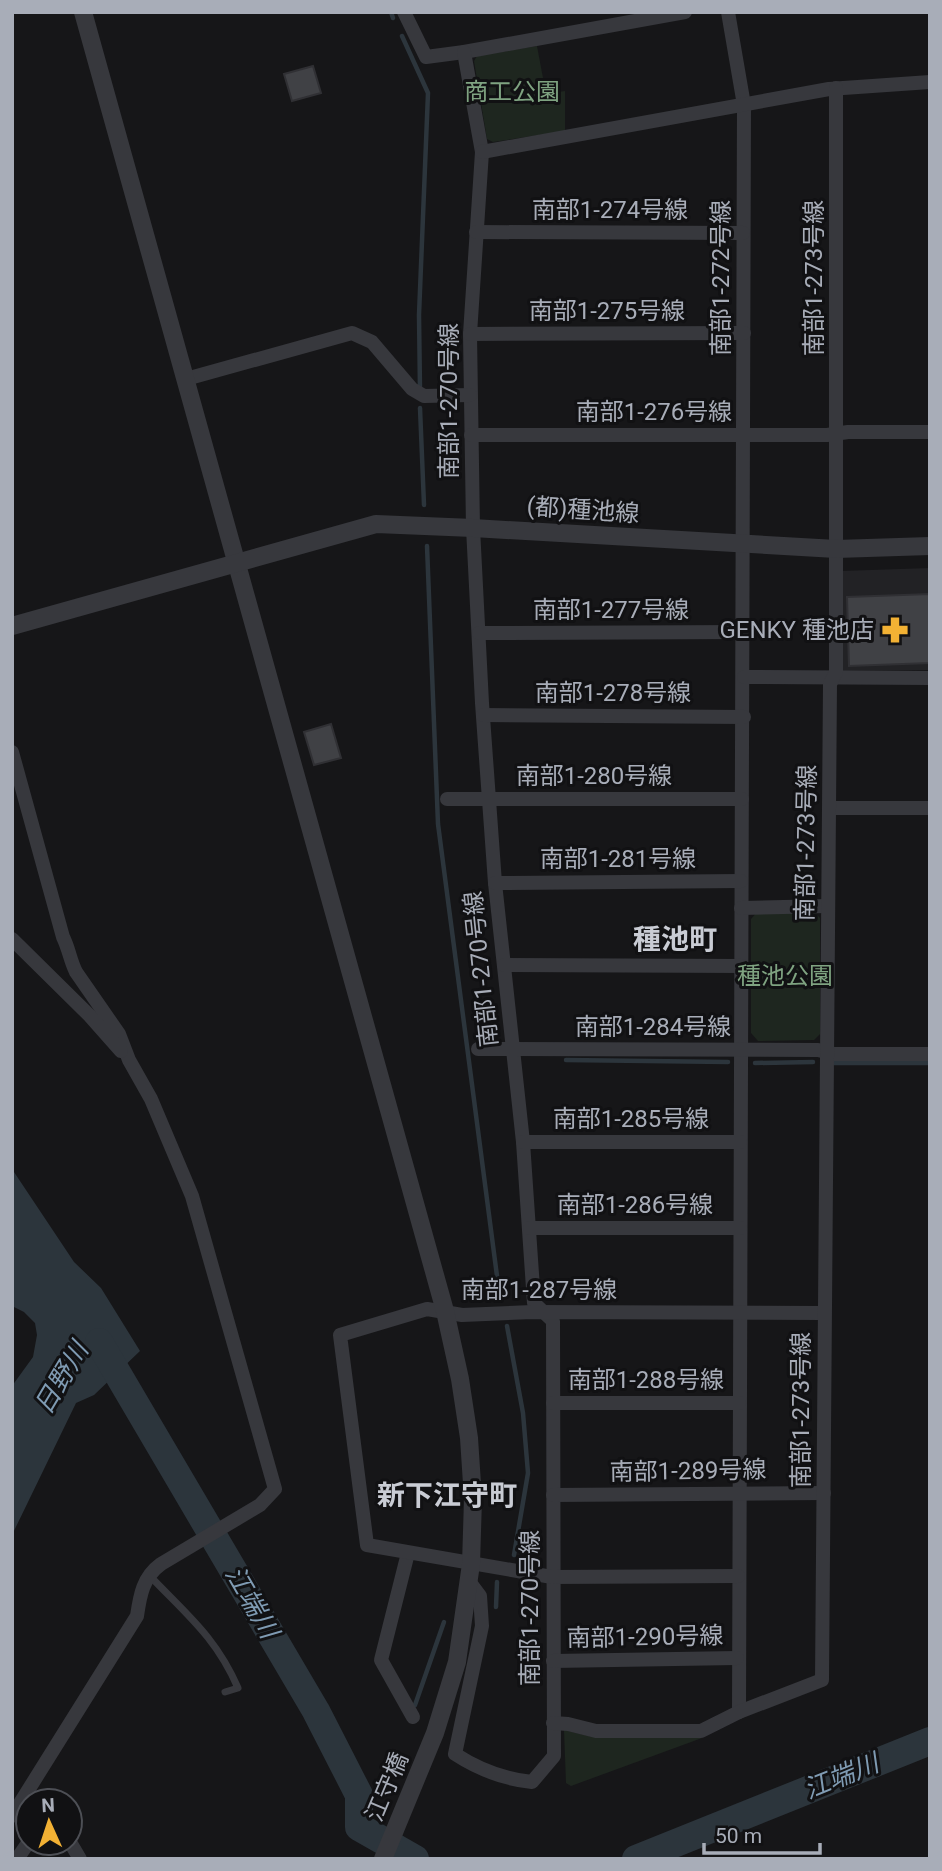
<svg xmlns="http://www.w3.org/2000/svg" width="942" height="1871" viewBox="0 0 942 1871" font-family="Roboto,'Noto Sans JP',sans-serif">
<rect width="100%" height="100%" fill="#161618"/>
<path fill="#222225" d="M930,568V670L841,671V571Z"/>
<g fill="#1e261f">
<path d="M537,46L546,94L565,91V131L493,142L487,139L474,61L477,56Z"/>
<path d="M758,911H813L820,918V1034L814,1040L758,1041L751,1033V919Z"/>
<path d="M564,1730L593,1737L702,1738L571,1786L566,1783Z"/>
</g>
<path fill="#2c353c" d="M12,1169L74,1262L101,1288L140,1351L94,1395L76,1403L12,1535V1386L33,1357L37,1335L35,1323L24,1312L12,1306Z"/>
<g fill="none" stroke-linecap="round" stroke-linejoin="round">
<g stroke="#2c353c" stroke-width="4.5">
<path d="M391,12L393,18"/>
<path d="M402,36L428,93L419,315L420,390"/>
<path d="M420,408L424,505"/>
<path d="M427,546L438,824L500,1299"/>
<path d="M566,1060L728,1062"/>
<path d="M755,1063L813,1062"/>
<path d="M834,1063H930"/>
<path d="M507,1326L523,1413L528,1473L514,1555"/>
<path d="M496,1607L497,1582"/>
<path d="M415,1705L444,1622"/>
</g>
<g stroke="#2c353c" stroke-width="28">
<path d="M99,1342L316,1711L359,1795V1827L415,1859"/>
<path d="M636,1859L930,1741"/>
</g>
</g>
<g fill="#404145" stroke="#303034" stroke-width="2">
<path d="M313,66L321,93L292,101L284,74Z"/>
<path d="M930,594V663L849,666L847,597Z"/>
<path d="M331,724L341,758L314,765L304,732Z"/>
</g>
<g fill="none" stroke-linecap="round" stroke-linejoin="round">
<path stroke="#37383d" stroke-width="7" d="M149,1575C186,1614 216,1637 238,1688L225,1692"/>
<g stroke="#37383d" stroke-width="14">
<path d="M404,12L426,57L464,52L685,12"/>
<path d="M728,12L744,105L739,1712"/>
<path d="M464,52L482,152L470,334L473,528L482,703L495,883L523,1142L534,1303L553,1321L554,1756L532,1782C504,1779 478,1769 455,1754L482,1626L480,1596L468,1580"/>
<path d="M482,152L829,89L930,82"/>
<path d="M476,232L743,233"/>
<path d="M470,334L744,333"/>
<path d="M186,379L352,333L372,342L412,389L424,396L470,395"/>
<path d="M471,435H827L848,432H930"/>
<path d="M479,633L744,632"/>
<path d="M744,677L930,678"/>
<path d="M483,715L744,717"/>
<path d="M12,752L63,937C69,949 70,960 76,972L119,1034L129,1060L151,1099L192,1196L275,1489L260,1505L161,1564C143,1577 140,1595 137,1616L12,1816"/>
<path d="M447,799H742"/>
<path d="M829,808H930"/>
<path d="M495,883L741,881"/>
<path d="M741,908L828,906"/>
<path d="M12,939L90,1016L121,1051"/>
<path d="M504,965L742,966"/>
<path d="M478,1049L818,1050L834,1054H930"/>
<path d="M523,1142H740"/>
<path d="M530,1228H740"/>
<path d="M553,1403H739"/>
<path d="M553,1495L824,1493"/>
<path d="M408,1553L381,1660L413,1717"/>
<path d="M738,1576L552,1577L367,1545L340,1335L427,1309L462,1315L532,1312L824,1313"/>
<path d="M553,1661L737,1658"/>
<path d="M553,1723L568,1724L596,1731H701L739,1712L822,1680L830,684L836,672V88"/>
<path d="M70,1842L80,1859"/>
<path d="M17,1859L28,1843"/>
</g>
<g stroke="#37383d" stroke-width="18">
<path d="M83,12L445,1311L460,1379L469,1438L473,1499L471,1564L457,1662L435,1733L383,1859"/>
<path d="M12,626L376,524L473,528L836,549L930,546"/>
</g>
</g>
<defs>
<g id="pharmacy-bare" transform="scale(2.1)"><path d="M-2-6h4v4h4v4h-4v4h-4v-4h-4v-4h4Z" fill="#f2b134" stroke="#111113" stroke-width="2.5" paint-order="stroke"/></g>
</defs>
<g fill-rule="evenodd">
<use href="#pharmacy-bare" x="895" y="630"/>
</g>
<g text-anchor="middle" stroke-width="6" stroke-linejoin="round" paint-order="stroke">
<g font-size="24" fill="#7fa381" stroke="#111113">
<text x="512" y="100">商工公園</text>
<text x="785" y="984">種池公園</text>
</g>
<g font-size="24" fill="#a8adb8" stroke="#111113">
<text x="610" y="218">南部1-274号線</text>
<text transform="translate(721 278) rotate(-90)" y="8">南部1-272号線</text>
<text transform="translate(814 278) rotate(-90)" y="8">南部1-273号線</text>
<text x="607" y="319">南部1-275号線</text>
<text transform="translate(449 401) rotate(-90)" y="8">南部1-270号線</text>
<text x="654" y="420">南部1-276号線</text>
<text transform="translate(583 510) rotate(4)" y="8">(都)種池線</text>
<text x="611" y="618">南部1-277号線</text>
<text x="613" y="701">南部1-278号線</text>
<text x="594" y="784">南部1-280号線</text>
<text transform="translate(806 843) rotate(-89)" y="8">南部1-273号線</text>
<text x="618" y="867">南部1-281号線</text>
<text transform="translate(481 969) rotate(-96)" y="8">南部1-270号線</text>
<text x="653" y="1035">南部1-284号線</text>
<text x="631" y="1127">南部1-285号線</text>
<text x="635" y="1213">南部1-286号線</text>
<text x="539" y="1298">南部1-287号線</text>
<text x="646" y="1388">南部1-288号線</text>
<text transform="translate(801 1410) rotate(-90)" y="8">南部1-273号線</text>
<text transform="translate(688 1471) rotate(-1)" y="8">南部1-289号線</text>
<text transform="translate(530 1608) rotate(-90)" y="8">南部1-270号線</text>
<text transform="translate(645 1637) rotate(-1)" y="8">南部1-290号線</text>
<text transform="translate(387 1787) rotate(-67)" y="8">江守橋</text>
</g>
<g font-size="24" fill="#a8adb8" stroke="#111113" text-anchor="end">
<text x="874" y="638">GENKY 種池店</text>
</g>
<g font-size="26" font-style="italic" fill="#7f9bb3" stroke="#111113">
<text transform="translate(61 1378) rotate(-59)" y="9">日野川</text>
<text transform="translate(252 1602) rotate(60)" y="9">江端川</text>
<text transform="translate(841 1776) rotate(-22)" y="9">江端川</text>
</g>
<g font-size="28" font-weight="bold" fill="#c9ccd4" stroke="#111113">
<text x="675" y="949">種池町</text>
<text x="447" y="1505">新下江守町</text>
</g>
</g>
<rect width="942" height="1871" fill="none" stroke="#a8adb8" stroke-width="28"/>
<g transform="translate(49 1822) rotate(357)"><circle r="33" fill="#111113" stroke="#4d4f55" stroke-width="2"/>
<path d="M0-5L12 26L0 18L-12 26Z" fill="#f2b134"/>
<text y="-10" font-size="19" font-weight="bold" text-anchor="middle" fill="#a8adb8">N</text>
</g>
<path d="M704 1843v10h116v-10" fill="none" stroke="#a8adb8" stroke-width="3.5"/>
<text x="715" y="1843" font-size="21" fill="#a8adb8" stroke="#111113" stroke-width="5" paint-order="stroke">50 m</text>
</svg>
